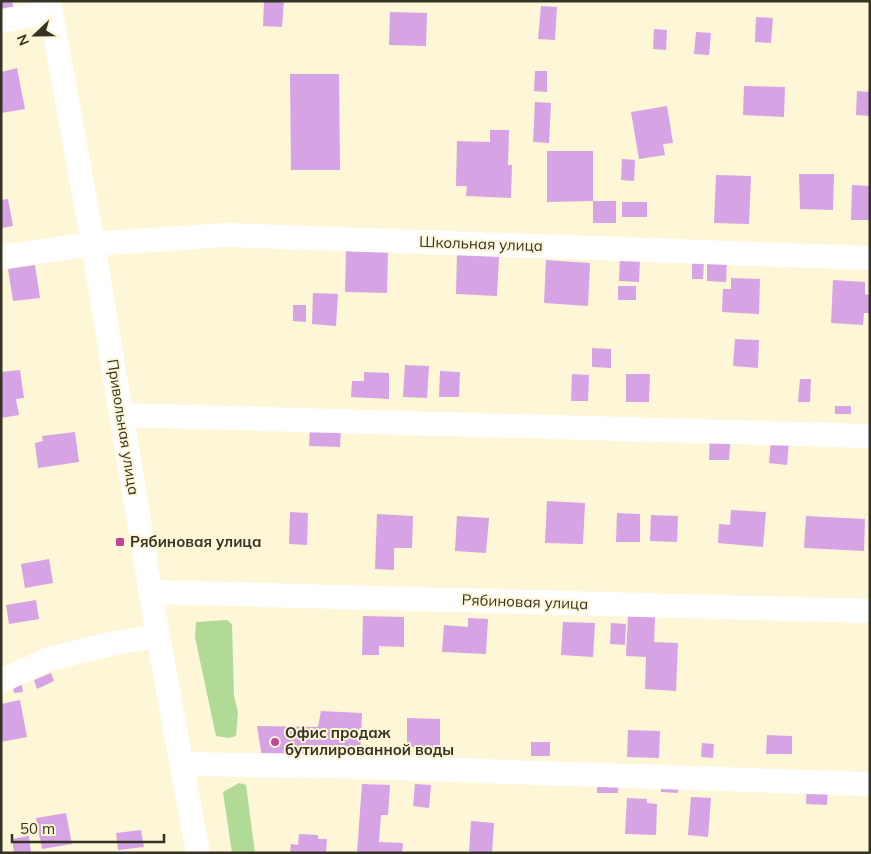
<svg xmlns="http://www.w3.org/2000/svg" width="871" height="854" viewBox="0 0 871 854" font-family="Mulish,sans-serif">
<rect width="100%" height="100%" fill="#fdf6d7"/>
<g fill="#b1da96">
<path d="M227,620L232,624L234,696L238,712L236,736L229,738L216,736L195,637L196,622Z"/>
<path d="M239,783L246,785L255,853H232L223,792Z"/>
</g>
<g fill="#d6a3e5">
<path d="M1,1H12L14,10L1,12Z"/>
<path d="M264,1H284L282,27L263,26Z"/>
<path d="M541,6L557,7L555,40L538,39Z"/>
<path d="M390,12L427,13L426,46L389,45Z"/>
<path d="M756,17L773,18L771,43L755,42Z"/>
<path d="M654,29L667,30L666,50L653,49Z"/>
<path d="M696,32L711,33L709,55L694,54Z"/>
<path d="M17,68L25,109L1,113V72Z"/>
<path d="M535,71H547V92L534,91Z"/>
<path d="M290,74H339L340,170H291Z"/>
<path d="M744,86L785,87L784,117L743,115Z"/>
<path d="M857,91L870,92V116L856,115Z"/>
<path d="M535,102L551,103L549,143L533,142Z"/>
<path d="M667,106L673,143L663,144L665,155L639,159L631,112Z"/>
<path d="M490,130H509L508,165H512L511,198L466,196L467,186H456L457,141L490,142Z"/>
<path d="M547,151H593V201L547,202Z"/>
<path d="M622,159L635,160L634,181L621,180Z"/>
<path d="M799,174H834L833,210L800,209Z"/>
<path d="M716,175L751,176L749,224L714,223Z"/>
<path d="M852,185L870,186V220H851Z"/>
<path d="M8,199L13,226L1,228V200Z"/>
<rect x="593" y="201" width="23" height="22"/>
<rect x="622" y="202" width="25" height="15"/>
<path d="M346,251L388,252L387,293L345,292Z"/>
<path d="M457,254L499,256L497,296L456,294Z"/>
<path d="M620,258L640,259L639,282L619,281Z"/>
<path d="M707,258L727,259L726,282L707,281Z"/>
<path d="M546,260L590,263L588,306L544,303Z"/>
<path d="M692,262H704L703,279H692Z"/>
<path d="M35,265L40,298L13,301L8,269Z"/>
<path d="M731,278L760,279L759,314L722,312L723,289H731Z"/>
<path d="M833,280L865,282V294L870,295V313H864L863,325L831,323Z"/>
<rect x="618" y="286" width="18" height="14"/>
<path d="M313,293L338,294L336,326L312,324Z"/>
<path d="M293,305H306V322L293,321Z"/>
<path d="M735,339L759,340L758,368L733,366Z"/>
<path d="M592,348L611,349V368L592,367Z"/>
<path d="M405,365L429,366L427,398L403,397Z"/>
<path d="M20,370L24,398L16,399L19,415L1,418V372Z"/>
<path d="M440,371L460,372L459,397H439Z"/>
<path d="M364,372L389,373V399L351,397L352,381H364Z"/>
<path d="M572,374L589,375L588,401H571Z"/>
<path d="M626,374H650L649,402H626Z"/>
<path d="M800,379H811L810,402H798Z"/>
<rect x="835" y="406" width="16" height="8"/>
<path d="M310,426L341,427L340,447L309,446Z"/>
<path d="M75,432L79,462L38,468L35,443L43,441L42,436Z"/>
<path d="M710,433L731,434L729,460H709Z"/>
<path d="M771,440L789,441L787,465L769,463Z"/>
<path d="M547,501L585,503L583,544L545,543Z"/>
<path d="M731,510L766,512L763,547L718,543L719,524L730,525Z"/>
<path d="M290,512L308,513L307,545L289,544Z"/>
<path d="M617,513L640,514V542H616Z"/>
<path d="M377,514L413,516L412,548H394V570L375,569Z"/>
<path d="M651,515L678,516L677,542L650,541Z"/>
<path d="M457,516L489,518L486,553L455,551Z"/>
<path d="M806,516L865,519L864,551L804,548Z"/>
<path d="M49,559L53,583L25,588L21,564Z"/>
<path d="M36,600L39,619L9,624L6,605Z"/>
<path d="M363,616L404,617V647L379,646V655H362Z"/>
<path d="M628,616L655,617L654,642L678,643L676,691L645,689L646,657L626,656Z"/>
<path d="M468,618L488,619L486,654L442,652L444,625L468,627Z"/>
<path d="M563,622L595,623L593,657L561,655Z"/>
<path d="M611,623L626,624L625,645L610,644Z"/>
<path d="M51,673L54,681L37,689L34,680Z"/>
<path d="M21,679L23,692L14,693L12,680Z"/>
<path d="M20,700L27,737L1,742V704Z"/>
<path d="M321,711L362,713L360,759L262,757L257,726L318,727Z"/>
<path d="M407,718L440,719V747H407Z"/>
<path d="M628,730L660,731L659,758L627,757Z"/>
<path d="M767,735L792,736V754H766Z"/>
<rect x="531" y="742" width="19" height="14"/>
<path d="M702,743L714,744L713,758L701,757Z"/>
<path d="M597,778H619L618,793H597Z"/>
<path d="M661,780L679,781L678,793L661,792Z"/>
<path d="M362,784L390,785L388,815H381L379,842L403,843L402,853H357Z"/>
<path d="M415,784L431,785L429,808L413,806Z"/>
<path d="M807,784L828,786L827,805L806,804Z"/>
<path d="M691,797L711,798L708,837L688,835Z"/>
<path d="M627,798L647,799V803L657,804L656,835L625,834Z"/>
<path d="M66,813L72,844L42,849L36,818Z"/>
<path d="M471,821L494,823L492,853H469Z"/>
<path d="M141,830L144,847L118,850L116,833Z"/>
<path d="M299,834L318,835V839H327L326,853H290L291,844L298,845Z"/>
<path d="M29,836L31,853H14L12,839Z"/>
</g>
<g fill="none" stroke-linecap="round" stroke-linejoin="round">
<g stroke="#fff" stroke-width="24">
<path d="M49,1L93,244L158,636L198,853"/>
<path d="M1,21L51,12"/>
<path d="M1,257L93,244L226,235L870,258"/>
<path d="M122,415L870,436"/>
<path d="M150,592L870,611"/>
<path d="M1,681L49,659L110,644L158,636"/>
<path d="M181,764L331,766L870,784"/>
</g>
</g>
<g fill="#be479c" stroke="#fdf6d7" stroke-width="2">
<rect x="115" y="537" width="10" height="10" rx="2.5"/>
<circle cx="275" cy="742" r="5"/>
</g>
<g text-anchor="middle" stroke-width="4" stroke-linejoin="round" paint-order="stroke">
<g font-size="15" fill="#353226" stroke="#fdf6d7">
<text transform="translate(481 244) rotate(2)" y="5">Школьная улица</text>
<text transform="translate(123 427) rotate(81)" y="5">Привольная улица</text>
<text transform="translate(525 602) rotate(2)" y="5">Рябиновая улица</text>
</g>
<g font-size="15" font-weight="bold" fill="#353226" stroke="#fdf6d7" text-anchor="start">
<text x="130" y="547">Рябиновая улица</text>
<text x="285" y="738">Офис продаж<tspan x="285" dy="17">бутилированной воды</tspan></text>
</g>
</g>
<rect width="871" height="854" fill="none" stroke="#353226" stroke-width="5"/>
<g transform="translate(35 35) rotate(248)" stroke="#fdf6d7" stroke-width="4" paint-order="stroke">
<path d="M0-4L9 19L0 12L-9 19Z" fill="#353226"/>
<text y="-8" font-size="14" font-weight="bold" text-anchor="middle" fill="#353226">N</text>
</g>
<path d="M12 834v8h152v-8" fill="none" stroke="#353226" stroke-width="2.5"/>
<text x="20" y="834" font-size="15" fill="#353226" stroke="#fdf6d7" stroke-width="4" paint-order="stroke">50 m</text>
</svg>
